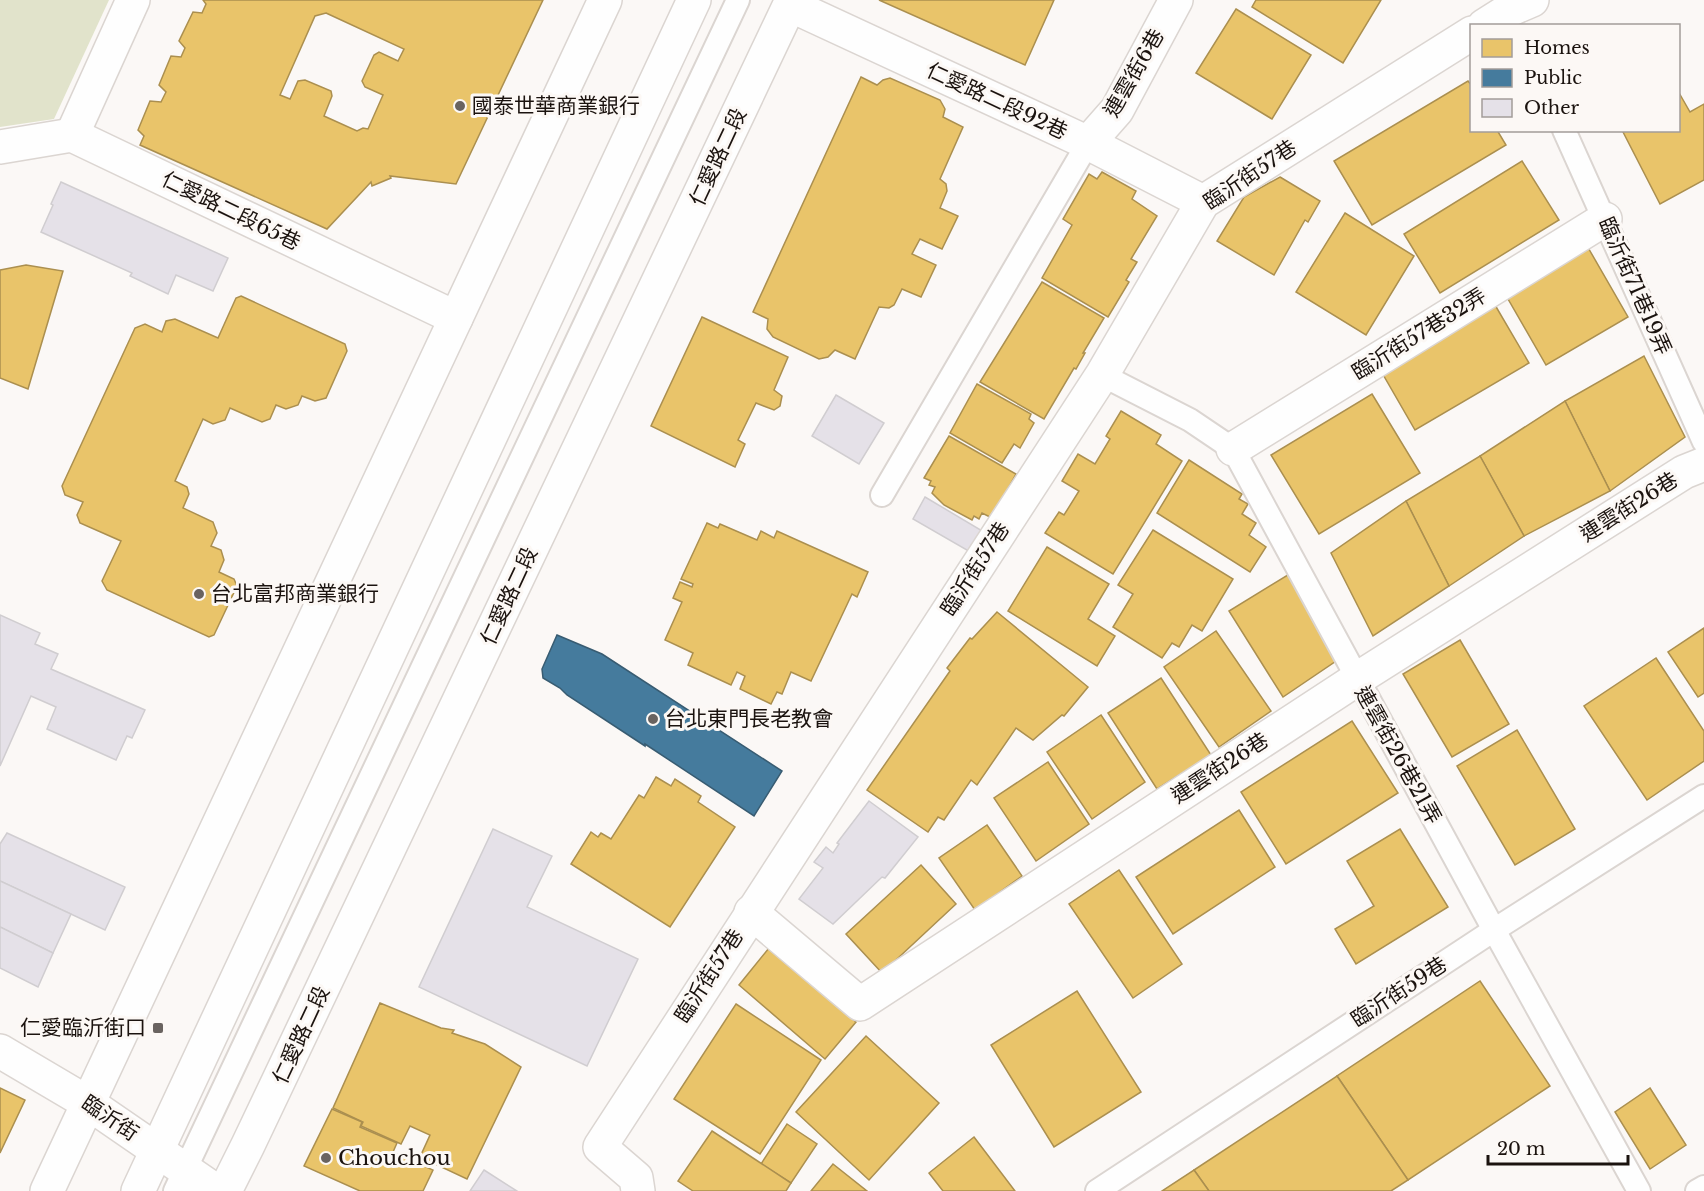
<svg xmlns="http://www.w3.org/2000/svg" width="1704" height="1191" viewBox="0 0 1704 1191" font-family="'Libre Baskerville','Noto Sans TC',serif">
<rect width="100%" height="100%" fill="#fbf8f6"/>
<path fill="#e1e3cb" d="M0,0H109L54,119L0,127Z"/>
<g fill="#e9c46a" stroke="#ab8f4f" stroke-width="1.5" fill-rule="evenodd">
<path d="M203,0H543L456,184L390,176L391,178L372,186L371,182L327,229L140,145L144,136L138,130L150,101L161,102L166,92L159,85L171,56L181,57L185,48L179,41L193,12L202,13L206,4ZM326,13L404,49L398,61L379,52L374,55L362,81L365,87L383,95L368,129L363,128L357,131L324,116L332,96L331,91L305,80L298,81L290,99L280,95L315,16Z"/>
<path d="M879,0H1054L1025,65Z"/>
<path d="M1256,0H1381L1343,63L1252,7Z"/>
<path d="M1236,9L1311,55L1272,119L1196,73Z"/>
<path d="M861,77L877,85L883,80L890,78L940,100L945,109L943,117L963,127L940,179L946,184L947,191L940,208L958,216L942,249L920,239L912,254L936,265L921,297L902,289L894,305L889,308L879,307L855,359L835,350L828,357L819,359L773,337L767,329L768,319L753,312Z"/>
<path d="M1468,81L1472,86V130H1497L1506,145L1372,225L1334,161Z"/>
<path d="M1678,91L1690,112L1704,104V180L1660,204L1622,130H1678Z"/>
<path d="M1522,161L1559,220L1440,293L1404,234Z"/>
<path d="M1102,172L1136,191L1132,199L1157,216L1131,259L1137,262L1126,280L1129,282L1108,317L1042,278L1072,225L1063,219L1089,174L1097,179Z"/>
<path d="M1280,177L1320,201L1308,222L1305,220L1274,275L1217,241L1244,197Z"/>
<path d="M1345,213L1414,256L1366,335L1296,292Z"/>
<path d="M1586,244L1628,317L1546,365L1504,292Z"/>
<path d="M26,265L63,271L28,389L0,378V270Z"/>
<path d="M1042,282L1104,318L1083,353H1085L1076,369L1074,368L1044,419L980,382Z"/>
<path d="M241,296L345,344L347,351L326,398L315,401L302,396L298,405L286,409L276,405L270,419L262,422L230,408L225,420L213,424L203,419L175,481L187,487L189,494L183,508L213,522L217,533L211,546L221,550L224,560L219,572L234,579L237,586L214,635L209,637L107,590L102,581L121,541L80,523L77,515L83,502L65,495L62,486L135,328L145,324L162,332L166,321L175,319L218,338L236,298Z"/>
<path d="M1495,305L1529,363L1415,430L1381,371Z"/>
<path d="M702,317L788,357L774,390L782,396L780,406L774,410L756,403L738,440L745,444L735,467L651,426Z"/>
<path d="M1644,356L1685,437L1610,491L1565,401Z"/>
<path d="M977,384L1031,414L1029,419L1034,423L1020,448L1014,444L1002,463L950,433Z"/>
<path d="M1372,394L1420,473L1319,534L1271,455Z"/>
<path d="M1565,401L1610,491L1524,536L1480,456Z"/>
<path d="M1121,411L1161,435L1156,444L1182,461L1113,574L1045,533L1059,512L1064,515L1079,491L1062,481L1078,454L1095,464L1110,439L1106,436Z"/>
<path d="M949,436L1016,474L992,518L982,513L979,519L974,516L972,520L944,505L932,493L935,487L929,485L931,481L924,478Z"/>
<path d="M1480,456L1524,536L1449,586L1406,501Z"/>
<path d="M1189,460L1242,494L1239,499L1248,504L1242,514L1256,523L1249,535L1266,547L1250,572L1157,513Z"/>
<path d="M1406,501L1449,586L1373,636L1331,553Z"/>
<path d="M707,523L718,528L720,524L757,540L761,531L774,538L777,531L868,572L857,597L852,594L811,681L791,672L782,694L777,692L771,704L740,689L745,676L737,672L731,685L688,665L693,653L665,640L682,602L673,598L680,582L692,587L693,584L681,579Z"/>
<path d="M1153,530L1233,579L1202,631L1192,625L1179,647L1172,643L1162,658L1113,627L1133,594L1118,585Z"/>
<path d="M1047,547L1109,584L1088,619L1115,636L1097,666L1008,611Z"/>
<path d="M1291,573L1342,657L1283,697L1229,611Z"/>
<path d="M997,612L1088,687L1064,716L1062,715L1033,740L1016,728L977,785L971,780L944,820L938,817L928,832L867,790L950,671L947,668L970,638L972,639Z"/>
<path d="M1704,628V693L1698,697L1668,652Z"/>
<path d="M1216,631L1271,711L1219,747L1164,667Z"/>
<path d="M1460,640L1509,724L1452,757L1403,674Z"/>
<path d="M1656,658L1704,731V761L1647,800L1584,706Z"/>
<path d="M1161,678L1211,755L1157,789L1108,713Z"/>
<path d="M1101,715L1145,782L1092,819L1047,752Z"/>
<path d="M1352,721L1398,793L1286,864L1241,792Z"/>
<path d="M1517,730L1575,829L1515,865L1457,766Z"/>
<path d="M1048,762L1089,824L1036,861L994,798Z"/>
<path d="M656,777L671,786L675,779L701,796L698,802L735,827L670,927L571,864L591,832L598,837L601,833L611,839L639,795L644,798Z"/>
<path d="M1239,810L1275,867L1173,934L1136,877Z"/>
<path d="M987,825L1022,876L975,910L939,858Z"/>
<path d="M1400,829L1448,907L1356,964L1335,929L1374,906L1347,861Z"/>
<path d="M921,865L956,904L882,973L846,934Z"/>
<path d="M1119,870L1182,964L1133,998L1069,904Z"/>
<path d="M769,948L856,1022L825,1059L739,985Z"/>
<path d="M1480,981L1550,1086L1408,1180L1337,1076Z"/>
<path d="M1077,991L1141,1092L1054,1147L991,1045Z"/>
<path d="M380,1003L441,1028L454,1030L452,1033L485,1044L521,1067L467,1179L420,1157L430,1135L410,1126L401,1144L361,1126L363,1122L333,1108Z"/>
<path d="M736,1004L821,1060L760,1154L674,1099Z"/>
<path d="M866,1036L939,1103L869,1180L796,1112Z"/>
<path d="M1337,1076L1408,1180L1391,1191H1209L1194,1170Z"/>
<path d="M0,1088L25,1100L0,1153Z"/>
<path d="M1650,1088L1686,1145L1650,1169L1615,1112Z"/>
<path d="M332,1109L362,1122L360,1127L397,1143L393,1152L433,1170L423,1191H360L304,1166Z"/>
<path d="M787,1124L817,1144L791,1183L761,1164Z"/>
<path d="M712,1131L791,1183L786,1191H693L678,1181Z"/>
<path d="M974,1137L1015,1191H943L929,1173Z"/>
<path d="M833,1164L867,1191H811Z"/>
<path d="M1194,1170L1209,1191H1162Z"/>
</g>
<path fill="#457b9d" stroke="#385c72" stroke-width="1.5" d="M557,635L602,654L782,771L754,816L645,744V746L567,695L560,688L543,678L542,669Z"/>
<g fill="#e5e1e8" stroke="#d0cdd0" stroke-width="1.5">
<path d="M61,182L228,258L213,291L176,275L168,294L130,276L132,273L41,232L53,205L51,204Z"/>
<path d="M836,395L884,423L859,464L812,436Z"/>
<path d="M925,497L984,532L972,553L913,519Z"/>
<path d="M0,615L40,633L35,644L58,654L51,669L145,710L132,738L127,736L116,760L47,729L56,707L31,696L0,766Z"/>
<path d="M869,801L918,837L885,878L882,877L833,924L799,899L823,868L814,862L826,847L833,853L839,844L837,843Z"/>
<path d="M493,829L552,856L527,907L638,959L587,1066L419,987Z"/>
<path d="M7,833L125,887L105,930L0,881V844Z"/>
<path d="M0,881L71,914L53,953L0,927Z"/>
<path d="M0,927L53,953L38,987L0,968Z"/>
<path d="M484,1170L517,1191H470Z"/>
</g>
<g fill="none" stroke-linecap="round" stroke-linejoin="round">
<g stroke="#dbd5d1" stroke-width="26">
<g id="lane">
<path d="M1564,130L1704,442"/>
<path d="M1102,375L1190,420L1233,449L1494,930L1639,1191"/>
<path d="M882,495L1088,143"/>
<path d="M175,1191L738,0"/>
<path d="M1097,1191L1494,930L1704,796"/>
<path d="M1697,1191L1704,1187"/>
</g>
</g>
<g stroke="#dbd5d1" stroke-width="36">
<g id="street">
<path d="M790,5L1088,143L1203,202"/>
<path d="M1484,26L1509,10L1532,0"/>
<path d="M72,135L133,0"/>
<path d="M1088,143L1117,110L1176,0"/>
<path d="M0,147L72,135L456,318"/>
<path d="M1233,449L1605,219"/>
<path d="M751,912L860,1004L1357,679L1684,472L1704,464"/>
<path d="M0,1051L88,1103L216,1191"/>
<path d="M638,1191L636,1178L600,1147L1102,375L1203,202L1472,33"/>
</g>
</g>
<g stroke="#dbd5d1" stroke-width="36">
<g id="secondary">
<path d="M47,1191L605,0"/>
<path d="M138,1191L694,0"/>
<path d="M225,1191L248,1145L792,0"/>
</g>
</g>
<use href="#lane" stroke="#fefefe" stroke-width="22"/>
<use href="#street" stroke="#fefefe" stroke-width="33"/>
<use href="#secondary" stroke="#fefefe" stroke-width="33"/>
</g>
<g fill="#696360" stroke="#fcf8f5" stroke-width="2">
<circle cx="460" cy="106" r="6"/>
<circle cx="199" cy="594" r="6"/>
<circle cx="653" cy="719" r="6"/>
<rect x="152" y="1022" width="12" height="12" rx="3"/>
<circle cx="326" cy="1158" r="6"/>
</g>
<g text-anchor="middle" stroke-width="6" stroke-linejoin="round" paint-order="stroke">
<g font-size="21" fill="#1b130f" stroke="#fcf8f5">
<text transform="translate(1134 73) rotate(-60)" y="7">連雲街6巷</text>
<text transform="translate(997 101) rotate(25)" y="7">仁愛路二段92巷</text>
<text transform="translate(718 157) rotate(-65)" y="7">仁愛路二段</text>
<text transform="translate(1250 175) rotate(-34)" y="7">臨沂街57巷</text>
<text transform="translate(231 211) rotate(26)" y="7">仁愛路二段65巷</text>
<text transform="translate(1635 286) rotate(66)" y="7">臨沂街71巷19弄</text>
<text transform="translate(1419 334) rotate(-32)" y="7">臨沂街57巷32弄</text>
<text transform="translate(1629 507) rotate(-32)" y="7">連雲街26巷</text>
<text transform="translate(975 569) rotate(-57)" y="7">臨沂街57巷</text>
<text transform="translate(509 596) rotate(-65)" y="7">仁愛路二段</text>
<text transform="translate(1398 755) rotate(61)" y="7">連雲街26巷21弄</text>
<text transform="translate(1220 768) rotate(-33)" y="7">連雲街26巷</text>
<text transform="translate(709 976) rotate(-57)" y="7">臨沂街57巷</text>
<text transform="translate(1399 992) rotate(-33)" y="7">臨沂街59巷</text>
<text transform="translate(301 1035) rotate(-65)" y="7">仁愛路二段</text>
<text transform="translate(110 1118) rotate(34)" y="7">臨沂街</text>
</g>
<g font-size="21" fill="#1b130f" stroke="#fcf8f5" text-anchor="start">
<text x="472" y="113">國泰世華商業銀行</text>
<text x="211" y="601">台北富邦商業銀行</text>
<text x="665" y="726">台北東門長老教會</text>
<text x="146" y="1035" text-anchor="end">仁愛臨沂街口</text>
<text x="338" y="1165">Chouchou</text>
</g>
</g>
<rect x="1470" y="24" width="210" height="108" fill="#fcf8f5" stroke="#a29c99" stroke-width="1.5"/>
<rect x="1482" y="39" width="30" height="18" fill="#e9c46a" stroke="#a29c99" stroke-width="1.5"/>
<text x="1524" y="54" font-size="18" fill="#1b130f">Homes</text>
<rect x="1482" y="69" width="30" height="18" fill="#457b9d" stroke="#a29c99" stroke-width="1.5"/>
<text x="1524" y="84" font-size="18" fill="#1b130f">Public</text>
<rect x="1482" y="99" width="30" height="18" fill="#e5e1e8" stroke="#a29c99" stroke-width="1.5"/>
<text x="1524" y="114" font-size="18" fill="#1b130f">Other</text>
<path d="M1488 1155v9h140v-9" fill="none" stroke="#1b130f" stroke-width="3"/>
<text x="1497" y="1155" font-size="18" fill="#1b130f" stroke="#fcf8f5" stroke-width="4.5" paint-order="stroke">20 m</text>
</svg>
